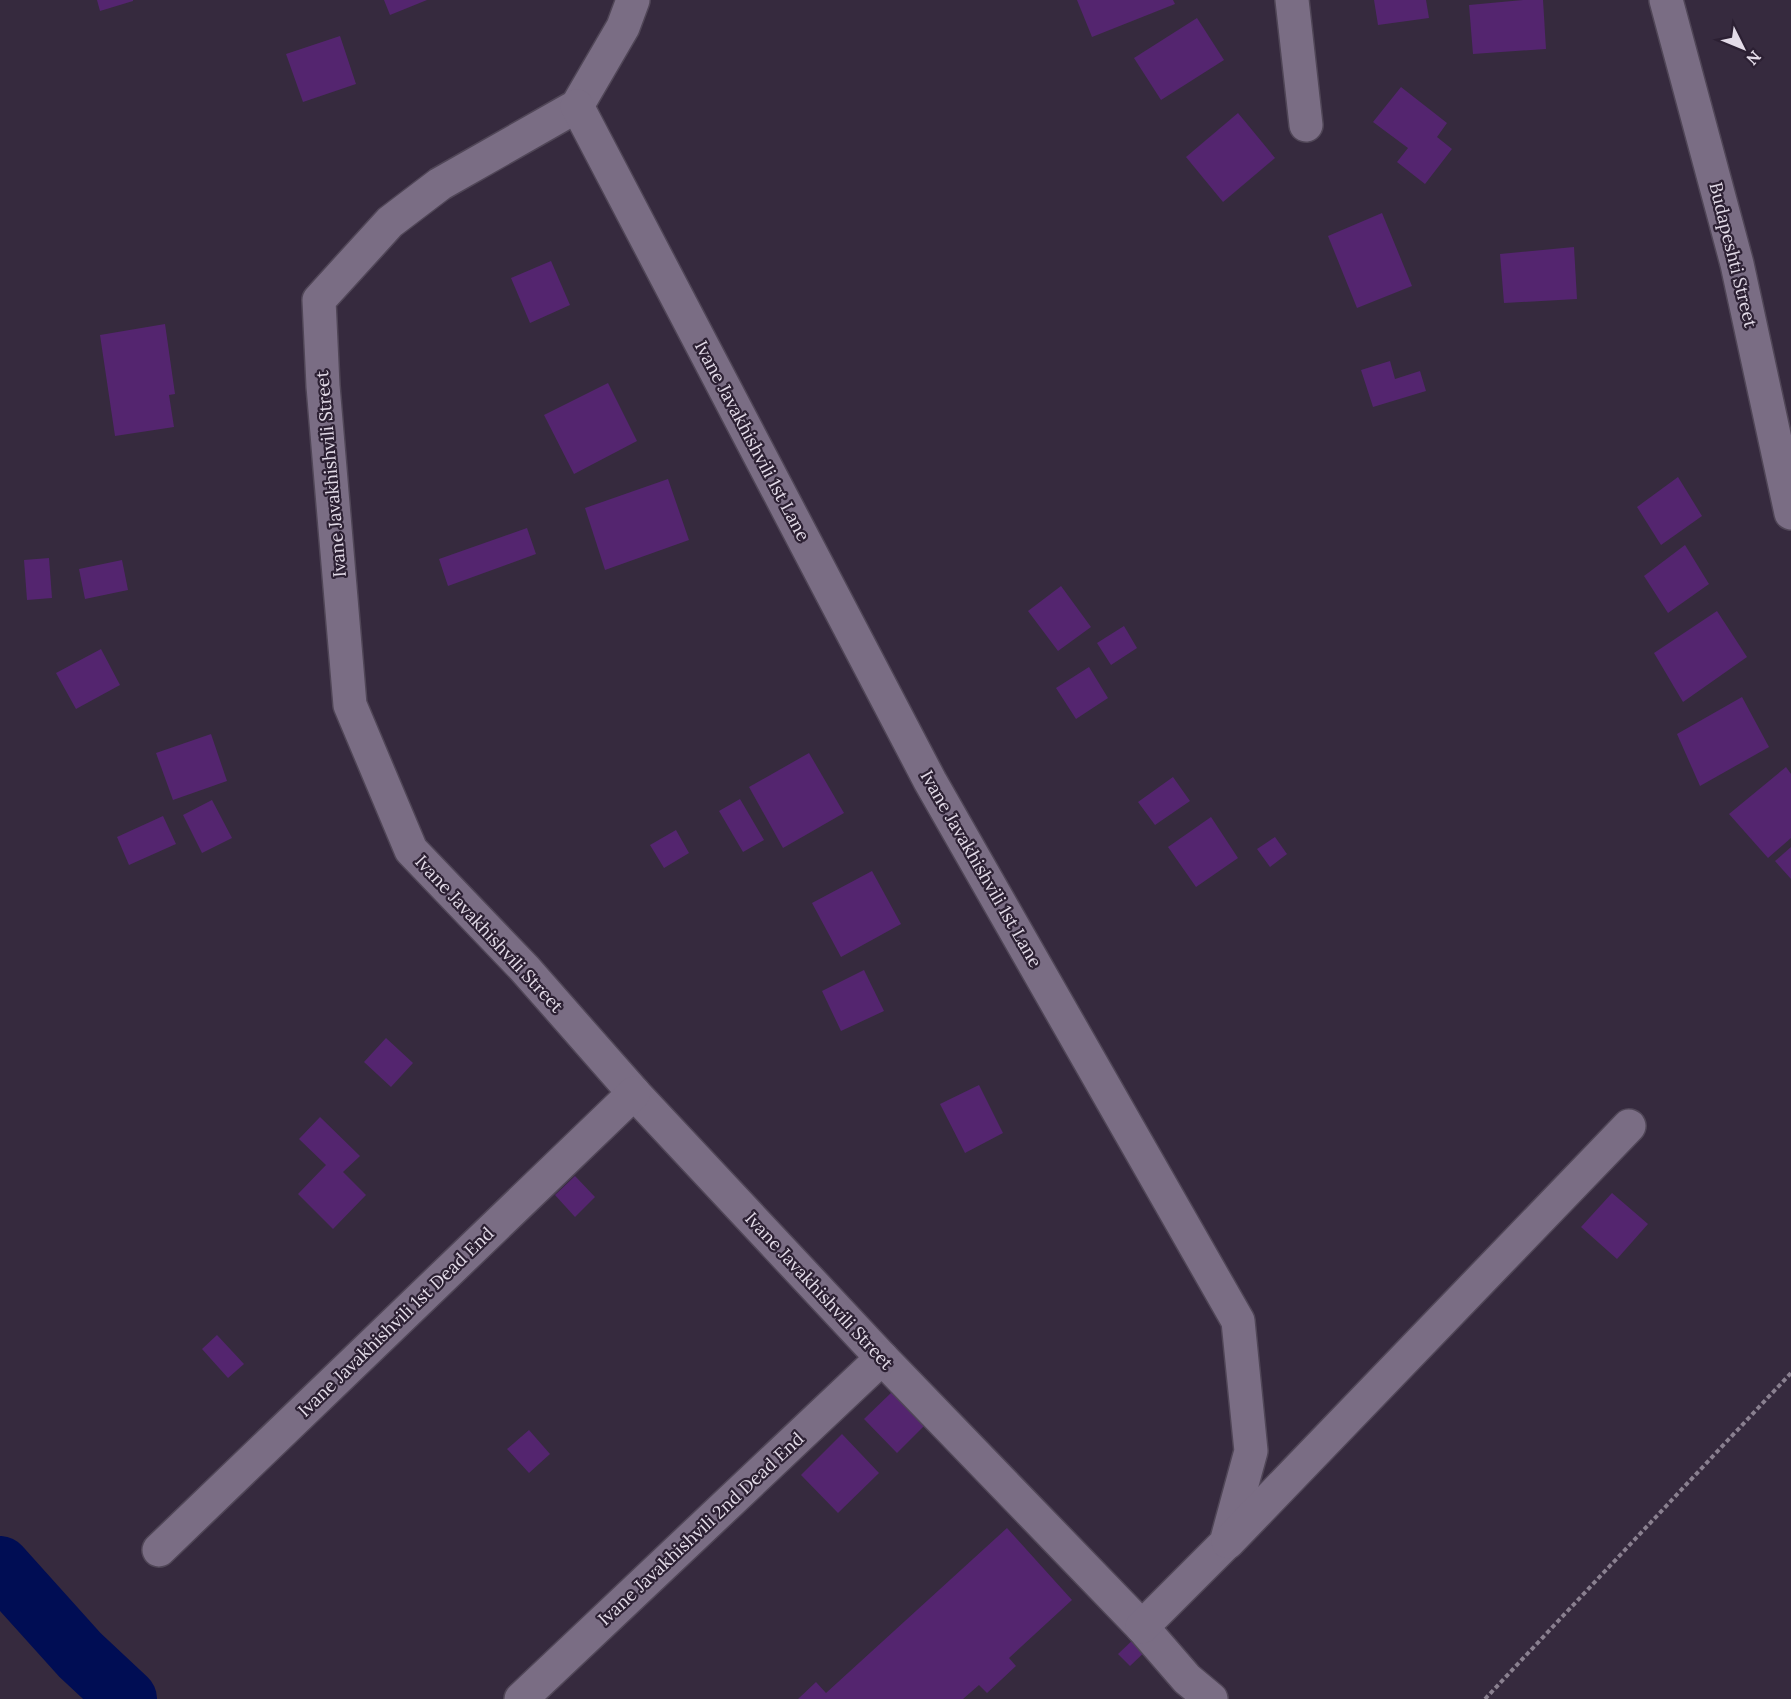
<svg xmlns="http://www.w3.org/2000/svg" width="1791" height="1699" viewBox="0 0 1791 1699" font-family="Lora,serif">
<rect width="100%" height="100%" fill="#362a3e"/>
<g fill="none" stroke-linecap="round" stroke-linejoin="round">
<path stroke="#000d54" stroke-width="60" d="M0,1566L80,1655L127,1699"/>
</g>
<g fill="#54256f">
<path d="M97,0H133V1L100,11Z"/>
<path d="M384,0H427L390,15Z"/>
<path d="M1077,0H1173L1175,4L1092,37Z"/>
<path d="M1374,0H1426L1429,18L1378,25Z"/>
<path d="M1523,0H1543L1546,49L1473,54L1469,5Z"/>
<path d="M1197,18L1224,60L1161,100L1134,58Z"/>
<path d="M340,36L356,84L303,102L286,54Z"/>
<path d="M1401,87L1447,123L1437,137L1452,149L1425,184L1397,162L1408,148L1373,122Z"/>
<path d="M1238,113L1275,158L1223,202L1186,157Z"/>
<path d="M1382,213L1412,286L1357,308L1328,236Z"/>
<path d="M1574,247L1577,299L1504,303L1500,254Z"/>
<path d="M551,261L570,305L530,323L511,278Z"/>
<path d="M165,324L175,394L169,395L174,427L115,436L100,335Z"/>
<path d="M1390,361L1395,379L1420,371L1426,391L1373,407L1361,370Z"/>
<path d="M608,383L637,441L574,474L544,415Z"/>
<path d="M1678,477L1702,516L1661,545L1637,507Z"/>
<path d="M668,479L689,540L605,570L585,508Z"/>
<path d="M527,528L536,554L448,586L439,559Z"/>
<path d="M1685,545L1709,584L1668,613L1644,576Z"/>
<path d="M49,558L52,598L27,600L24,560Z"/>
<path d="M122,560L128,590L85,599L79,569Z"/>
<path d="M1061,586L1091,627L1058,651L1028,611Z"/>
<path d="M1717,611L1747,657L1683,702L1654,653Z"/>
<path d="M1124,626L1137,648L1111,665L1097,643Z"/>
<path d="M101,649L120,685L76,709L56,673Z"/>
<path d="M1089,667L1108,698L1076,719L1056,688Z"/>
<path d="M1742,697L1769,747L1700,786L1677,734Z"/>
<path d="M211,734L227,781L173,800L156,753Z"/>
<path d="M809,753L844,813L783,848L749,787Z"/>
<path d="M1786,767L1791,774V838L1768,858L1729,814Z"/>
<path d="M1173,777L1190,801L1155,825L1138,802Z"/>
<path d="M740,799L764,840L743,852L719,811Z"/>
<path d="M212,800L232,838L202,853L183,815Z"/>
<path d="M163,816L176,844L129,865L117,837Z"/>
<path d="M1211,817L1238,858L1196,887L1168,847Z"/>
<path d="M676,830L689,853L664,868L650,845Z"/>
<path d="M1275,837L1287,854L1270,867L1257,849Z"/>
<path d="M1791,847V879L1775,861Z"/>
<path d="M872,871L901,924L841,957L812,903Z"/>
<path d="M864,970L884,1011L841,1031L822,991Z"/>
<path d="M386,1038L413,1063L391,1087L364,1062Z"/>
<path d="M979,1085L1003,1133L965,1153L940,1104Z"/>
<path d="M320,1117L360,1156L343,1172L366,1195L333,1229L298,1194L326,1165L299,1139Z"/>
<path d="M575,1176L595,1197L575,1217L555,1195Z"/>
<path d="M1612,1193L1648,1224L1617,1259L1581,1227Z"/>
<path d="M217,1335L244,1364L228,1378L202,1349Z"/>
<path d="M893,1391L925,1425L897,1453L864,1419Z"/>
<path d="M529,1430L550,1454L529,1473L507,1449Z"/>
<path d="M842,1434L879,1473L838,1513L801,1475Z"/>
<path d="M1007,1528L1072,1600L1009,1658L1016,1666L987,1693L979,1685L963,1699H798L816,1682L826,1693Z"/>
<path d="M1138,1635L1150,1647L1130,1666L1118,1654Z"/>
</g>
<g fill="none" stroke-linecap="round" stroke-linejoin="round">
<g stroke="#504657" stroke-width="36">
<g id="minor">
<path d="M633,0L623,27L577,106L440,184L390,222L319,300L323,386L350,705L411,850L525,969L634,1093L882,1358L1142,1627L1187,1679L1211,1699"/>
<path d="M1292,0L1306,125"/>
<path d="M1666,0L1737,264L1791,513"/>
<path d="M577,106L930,781L1238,1321L1251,1451L1226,1543L1142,1627"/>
<path d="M1228,1542L1629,1126"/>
<path d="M159,1550L634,1093"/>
<path d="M521,1699L882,1358"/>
</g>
</g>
<path stroke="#8a8090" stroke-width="4" stroke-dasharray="4.5 3" stroke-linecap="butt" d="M1485,1699L1791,1373"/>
<use href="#minor" stroke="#7a6d84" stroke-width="33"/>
</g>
<g text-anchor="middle" stroke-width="4.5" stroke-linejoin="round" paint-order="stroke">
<g font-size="18" fill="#e3dbe8" stroke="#2c2033">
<text transform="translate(1733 255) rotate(76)" y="6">Budapeshti Street</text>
<text transform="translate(752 441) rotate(62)" y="6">Ivane Javakhishvili 1st Lane</text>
<text transform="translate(331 474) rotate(-95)" y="6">Ivane Javakhishvili Street</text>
<text transform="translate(981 869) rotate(60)" y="6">Ivane Javakhishvili 1st Lane</text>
<text transform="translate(489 934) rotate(47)" y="6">Ivane Javakhishvili Street</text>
<text transform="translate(819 1291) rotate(47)" y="6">Ivane Javakhishvili Street</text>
<text transform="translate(396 1322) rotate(-44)" y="6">Ivane Javakhishvili 1st Dead End</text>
<text transform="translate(701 1529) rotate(-43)" y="6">Ivane Javakhishvili 2nd Dead End</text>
</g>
</g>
<g transform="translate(1743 48) rotate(133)" stroke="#2c2033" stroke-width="4.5" paint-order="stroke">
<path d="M0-4.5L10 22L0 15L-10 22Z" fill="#e3dbe8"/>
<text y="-9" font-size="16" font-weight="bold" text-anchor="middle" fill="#e3dbe8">N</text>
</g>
</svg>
